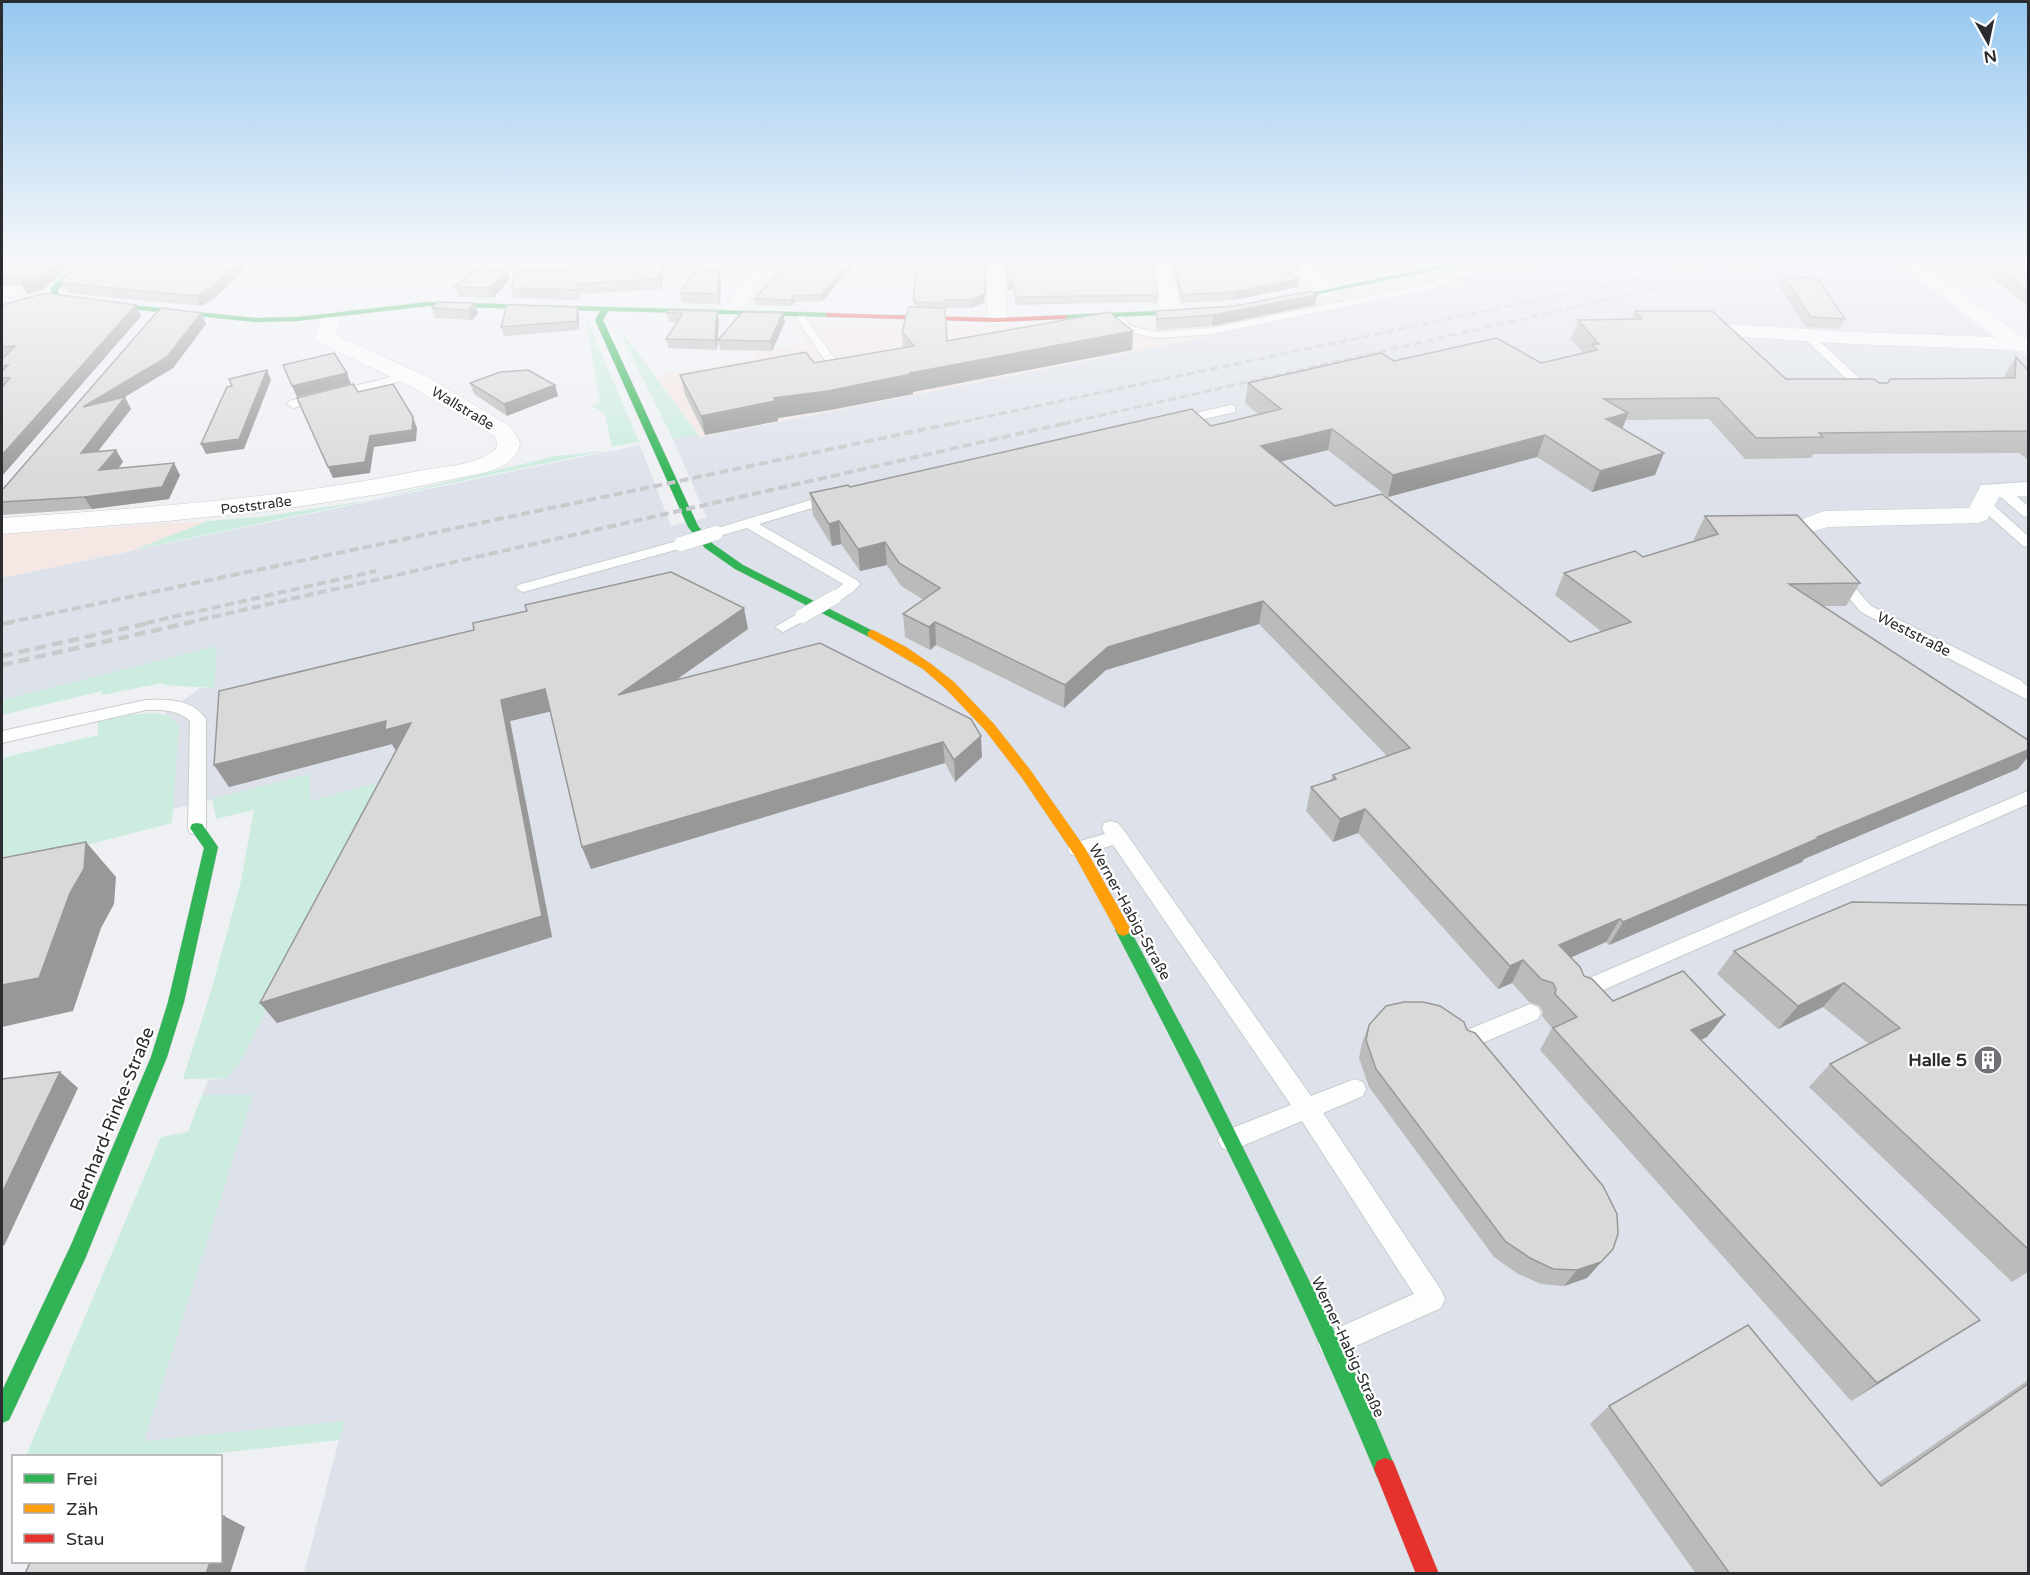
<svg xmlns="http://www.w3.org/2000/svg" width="2030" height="1575" viewBox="0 0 2030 1575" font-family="'Varela Round',sans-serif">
<rect width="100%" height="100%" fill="#eef0f4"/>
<g fill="#f4e7e4">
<path d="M1497,263H1556L1460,279L1466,283L1163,346L700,437L656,376L755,359L753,353L805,343L790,320L1075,327L1234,315Z"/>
<path d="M208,521L133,550L2,578V534Z"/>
</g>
<path fill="#dde1ea" d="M1556,263H1895L1991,336L2028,359V1573H304L344,1421L143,1441L253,1095H202L208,1080L227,1078L386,781L310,801L309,774L173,809L179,725L164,714L200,688H213L217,646L2,700V578L640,445L671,526L707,518L673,439L690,436L701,437L1163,346L1465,283L1459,279Z"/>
<g fill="#ccecdf">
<path d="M586,320L588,322L639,442L612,447L605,414L592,406L600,402Z"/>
<path d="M620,333L624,334L700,437L690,436L673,439Z"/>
<path d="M604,451L133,550L208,521L260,517L371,500L556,456Z"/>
<path d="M217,646L214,688L164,685L162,683L102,695V691L2,715V700Z"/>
<path d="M155,713L169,716L179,725L172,823L2,867V758L98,735V721L129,715Z"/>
<path d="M309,774L311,801L387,780L324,895L242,1059L227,1078L183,1079L212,988L241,881L254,810L216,819L212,799Z"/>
<path d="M202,1095H253L144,1441L345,1421L339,1440L193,1456H26L161,1137L188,1132Z"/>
</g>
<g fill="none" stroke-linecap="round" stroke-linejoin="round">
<g stroke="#cbcccf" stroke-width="2">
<g id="lane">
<path d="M1503,263H1523L1461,277L1436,288L1212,334L1157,338L1122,331L1113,317L1118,314L1122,315L1130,326L1157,332L1212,328L1433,283L1454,273Z"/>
<path d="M802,311L807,314L806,318L844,372L842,374H834L796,318L798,312Z"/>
<path d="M1808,333L1812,334L1874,392V398H1866L1804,338L1802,336Z"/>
<path d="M405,372L409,373V377L392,384L293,408L287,404L289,401L384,379Z"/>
<path d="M1231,405L1235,406V412L1177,425L1171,421L1173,418Z"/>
<path d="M2001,486L2006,487L2028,506V517L2023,516L1996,493L1994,490L1996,487Z"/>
<path d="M834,493L839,494L841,497L839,500L759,524L858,581L860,584C855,591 844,599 835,602L827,597L843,584L747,528L716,537L709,533L711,530Z"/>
<path d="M1984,500L1989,501L2028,536V547L2023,546L1979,507L1977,504Z"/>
<path d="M681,540L688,544L686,547L523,592L516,588L518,585Z"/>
<path d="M1837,572L1842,573L1871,606L2020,680L2028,687V700L1861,612L1830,576Z"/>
<path d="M802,611L810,616L807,619L783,632L775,627Z"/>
<path d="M146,700C168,699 193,699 206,719V828L204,833L197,835L190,833L188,828L190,721C177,709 162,710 146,710L2,743V731Z"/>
<path d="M2028,791V804L1587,997L1580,1000L1573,997L1569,991L1573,985Z"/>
<path d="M1111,821L1118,823L1125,832L1311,1096L1355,1079L1363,1082L1366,1089L1363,1096L1323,1113L1441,1290L1445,1299L1441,1308L1331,1357L1322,1353L1318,1344L1322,1335L1414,1294L1302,1121L1230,1151L1222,1148L1218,1140L1222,1132L1291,1105L1113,845L1077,856L1070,854L1068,849L1070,844L1105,834L1102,828L1104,823Z"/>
<path d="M1530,1004L1538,1007L1541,1013L1538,1019L1468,1049L1460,1047L1457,1040L1460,1033Z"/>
</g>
</g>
<g stroke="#cbcccf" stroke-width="1">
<g id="street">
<path d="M754,263H772L738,316H724L721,312Z"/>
<path d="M987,263H1005L1007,320L1004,324H990L987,320Z"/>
<path d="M1152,263H1170L1181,313L1178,317H1164L1161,313Z"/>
<path d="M1296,263H1314L1324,281L1334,291L1332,295C1311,300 1304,278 1296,263Z"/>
<path d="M1898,263H1919L2024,338H2028V351L2022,352L2014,350L1854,344L1727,336L1720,334L1717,330L1720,326L1727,324L1854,332L1996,337Z"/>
<path d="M54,283L61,285L63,289L61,293L2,296V284Z"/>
<path d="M330,310L337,312L340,316L336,335L426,376L510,426L520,442C519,461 499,469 482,473L386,493L276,510L167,521L2,534V518C141,508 281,499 418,471C444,466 476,466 496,449L497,442L494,436L410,386L318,342L315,338L323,312Z"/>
<path d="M2028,482V496L1999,497L1987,520L1978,523L1828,527L1814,531L1805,528L1801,523L1805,518L1824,511L1969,508L1981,485Z"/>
</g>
</g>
<g stroke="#cbcccf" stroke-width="1">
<g id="fast">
<path d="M80,263H89L58,290V294L64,298L255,318L297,317L428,302L832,313V317H829L608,311L603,320L698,526L713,544L743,565L879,634L877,637H869L735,569L705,548L688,527L595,320L600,311L428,306L297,321L255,322L62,302L51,297V287Z"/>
<path d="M1453,263H1468L1271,304L1267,302Z"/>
<path d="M1202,309H1205V313L1064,319L1060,317L1064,315Z"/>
<path d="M197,823L202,824L218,847L184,1002L167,1057L85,1259L9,1420L2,1423V1391L71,1245L151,1057L168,1002L204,848L190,828L192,824Z"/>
<path d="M1123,924L1128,926L1200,1061L1357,1377L1396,1469L1393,1477L1385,1480L1377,1477C1300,1290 1208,1109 1115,930L1118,926Z"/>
</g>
</g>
<g stroke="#cbcccf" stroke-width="1">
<path id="slow" d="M873,630L906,647L931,664L954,682L994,724L1031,771L1085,848L1131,930L1128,934L1123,936L1118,934L1075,856L1022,778L985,730L945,688L923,669L869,637L867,634L869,631Z"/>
</g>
<g stroke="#cbcccf" stroke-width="1">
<g id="jam">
<path d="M826,313L997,318L1064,315L1068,317L1064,319L997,322L829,317H826Z"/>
<path d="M1385,1458L1393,1461L1439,1574H1416L1374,1469L1377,1461Z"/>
</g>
</g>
<use href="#lane" fill="#fcfdfd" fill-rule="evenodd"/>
<use href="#street" fill="#fcfdfd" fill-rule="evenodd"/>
<use href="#fast" fill="#30b455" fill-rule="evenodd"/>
<use href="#slow" fill="#ff9f0a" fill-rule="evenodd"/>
<use href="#jam" fill="#e5322d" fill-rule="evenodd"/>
<g stroke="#c9cacb" stroke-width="3" stroke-dasharray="8 4" stroke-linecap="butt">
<path d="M952,424L1712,263"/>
<path d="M1063,424L1769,263"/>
</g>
<g stroke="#c9cacb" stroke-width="4" stroke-dasharray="9 4.5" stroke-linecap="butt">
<path d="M6,623L959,422"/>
<path d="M146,623L376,571"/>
<path d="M186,623L1070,422"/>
</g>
<g stroke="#c9cacb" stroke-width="4.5" stroke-dasharray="11 6" stroke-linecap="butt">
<path d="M2,624L13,622"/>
<path d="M2,656L153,622"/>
<path d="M2,665L192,622"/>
</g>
<g stroke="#cbcccf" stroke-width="15" stroke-linecap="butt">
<g id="lane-bridge">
<path d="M681,544L716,533"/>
<path d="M802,616L835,597"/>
</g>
</g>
<use href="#lane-bridge" stroke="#fcfdfd" stroke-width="14"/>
</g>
<g fill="#bbb">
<path d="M2,263H72L43,290L27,294L22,286H2Z"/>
<path d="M80,263L214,299L201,306L68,293L61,281Z"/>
<path d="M792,263H856L822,301L794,302L792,306L756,305L755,299L788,271Z"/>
<path d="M918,263L985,302L971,308H944L947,341L1132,350L913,392V394L830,410L778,418V421L705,435L685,395L680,375L814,363L903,348L902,332L915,308L914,307L913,299Z"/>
<path d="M1007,263H1152L1158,297L1157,304L1154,305V302L1016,305L1013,289L1008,291Z"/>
<path d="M1172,263H1299V264L1298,272H1287L1298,287L1233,300L1181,303Z"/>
<path d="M1316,263H1394L1371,269H1360L1359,273L1322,272Z"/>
<path d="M1974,263H2028V307Z"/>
<path d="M665,266L661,289L580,294V300L514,298L511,288L571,271Z"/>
<path d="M507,270L510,279L493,298L459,297L455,287Z"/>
<path d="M1783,276L1845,319L1840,329L1806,327L1778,285Z"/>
<path d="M721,280L720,304L682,303L680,293Z"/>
<path d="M1317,295L1315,305L1212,326L1156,330V311L1235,306Z"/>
<path d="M474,303L478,313L472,320L435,318L432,308Z"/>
<path d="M2,305L141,316L2,476V359L3,358H2Z"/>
<path d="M577,307L579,316V330L504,336L501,327Z"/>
<path d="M669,310L719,320L717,350L668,348L666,339L678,322H669L667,313Z"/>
<path d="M1635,311L1786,379L1879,383L2003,378L2016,357L2028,370V460L2019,453L1813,454L1811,458L1745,459L1709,419L1626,420L1622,429L1655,475L1592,492L1537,457L1388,497L1328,450L1280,462L1335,506L1570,642L1602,632L1555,595L1564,573L1643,557L1695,541L1694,539L1705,516L1860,583L1846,606H1823L2018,769L1804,859L1802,862L1609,945L1606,942L1571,957L1584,976L1613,1001L1725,1015L1707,1037L1701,1040L1951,1338L1851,1401L1540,1050L1552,1028L1542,1016L1543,1012L1540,1006L1529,1002L1512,983L1498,989L1358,833L1333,842L1306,811L1311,787L1331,780L1333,775L1387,756L1259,624L1106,670L1064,708L936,645L930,650L905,637L903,614L924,600L901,586L887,565L860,571L841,544L832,546L813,515L810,493L1211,426L1258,414L1245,403L1248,383L1394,361L1541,363L1583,353L1571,339L1578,320L1632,319Z"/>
<path d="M201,313L206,324L173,368L124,397L131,409L98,451L116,450L123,462L118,469L180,475L169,499L92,509L2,515V489L4,488Z"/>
<path d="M785,322L772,351L720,350L718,340Z"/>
<path d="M470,383L555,385L558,396L507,416L474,394Z"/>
<path d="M748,629L676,680L820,643L982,757L955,782L945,763L591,869L582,847L550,711L510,721L552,937L277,1023L260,1003L396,751L392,744L229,787L214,765Z"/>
<path d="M2028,905V1272L2012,1282L1809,1087L1830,1064L1869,1044L1823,1007L1778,1029L1717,974L1734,951Z"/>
<path d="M1369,1025L1467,1030L1613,1249L1587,1278L1564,1286L1541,1284L1518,1274L1494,1257L1369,1087L1359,1058L1362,1043Z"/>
<path d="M2028,1380V1574H1696L1590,1424L1609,1406L1878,1483Z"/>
</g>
<g fill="#989899">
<path d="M56,263H72L43,290L27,294L21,284Z"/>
<path d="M237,263H251L214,299L201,306L196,296Z"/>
<path d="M662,263H664L665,266L661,289L659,279Z"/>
<path d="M850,263H856L822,301L821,295Z"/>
<path d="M985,263V302L971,308V300Z"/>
<path d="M1372,263H1394L1371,269Z"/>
<path d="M507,270L510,279L493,298L490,288Z"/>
<path d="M719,270L721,280L720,304L718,294Z"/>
<path d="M1299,279L1298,287L1233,300L1234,292Z"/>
<path d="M1013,282V289L1008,291V284Z"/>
<path d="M577,284L580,294V300L577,290Z"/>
<path d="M1317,295L1315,305L1212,326L1213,315Z"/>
<path d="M793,296L794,302L792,306L791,300Z"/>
<path d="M474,303L478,313L472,320L468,310Z"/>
<path d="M136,305L141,316L2,476V455Z"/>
<path d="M577,307L579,316V330L577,321Z"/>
<path d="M717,311L719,320L717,350L715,340Z"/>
<path d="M201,313L206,324L173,368L90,418L83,407Z"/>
<path d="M783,313L785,322L772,351L770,341Z"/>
<path d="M1133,331L1132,350L913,392V394L830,410L778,418V421L705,435L701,416L774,398Z"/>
<path d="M267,370L271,380L244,449L206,454L201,444Z"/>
<path d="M347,373L351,384L297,397L292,386Z"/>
<path d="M555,385L558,396L507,416L504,404Z"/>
<path d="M125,397L131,409L88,464L81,453Z"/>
<path d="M1628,413L1620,435L1606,419Z"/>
<path d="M413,417L417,428L416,441L374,447L370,473L333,478L328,467L370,436Z"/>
<path d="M1332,429L1328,450L1258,467L1261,446Z"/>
<path d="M1545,435L1537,457L1388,497L1393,475Z"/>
<path d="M116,450L123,462L107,482L99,470Z"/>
<path d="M1664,453L1655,475L1592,492L1600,471Z"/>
<path d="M174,463L180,475L169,499L92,509L84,497Z"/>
<path d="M839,521L841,544L832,546L829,524Z"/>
<path d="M885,542L887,565L860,571L858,549Z"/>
<path d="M1263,601L1259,624L1106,670L1064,708L1065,685L1108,647Z"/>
<path d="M744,608L748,629L625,716L618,695Z"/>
<path d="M935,622L936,645L930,650L929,627Z"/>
<path d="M545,689L553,711L510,721L552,937L277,1023L260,1003L501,700Z"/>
<path d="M386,721L411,723L396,751L392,744L229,787L214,765Z"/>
<path d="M981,736L982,757L955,782L954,760Z"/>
<path d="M943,742L945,763L591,869L582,847Z"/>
<path d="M2028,750V757L2018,769L1804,859L1802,862L1609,945L1623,922L1817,837Z"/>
<path d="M1365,809L1358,833L1333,842L1340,819Z"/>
<path d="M86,842L116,877L114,904L101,928L73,1011L2,1027V985Z"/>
<path d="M1620,919L1606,942L1547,968L1559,945Z"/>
<path d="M1523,960L1512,983L1498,989L1510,966Z"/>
<path d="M1844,983L1823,1007L1778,1029L1798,1006Z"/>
<path d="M1725,1015L1707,1037L1675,1052L1691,1030Z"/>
<path d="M60,1072L78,1088L4,1246L2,1244V1193Z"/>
<path d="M1613,1249L1587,1278L1564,1286L1577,1270Z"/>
<path d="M1980,1320L1951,1338L1851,1401L1877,1383Z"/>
<path d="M224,1516L245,1527L230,1574H206L210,1562H220V1528Z"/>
</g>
<g fill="#d9d9da" stroke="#989899" stroke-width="1.5">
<path d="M2,263H56L37,280L21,284L30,277L2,276Z"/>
<path d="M80,263H237L209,289L196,296L62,283L61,281Z"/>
<path d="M572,263H662L659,279L577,284V290L511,288L516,270L571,271Z"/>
<path d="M785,263L788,271L792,263H850L821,295L793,296L791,300L755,299Z"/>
<path d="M918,263H985V294L971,300H944V303L915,302L916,299H913Z"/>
<path d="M1007,263H1152L1158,297H1155L1154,295L1016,297L1013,282L1008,284Z"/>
<path d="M1174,263H1299V264H1275L1299,279L1234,292L1182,295Z"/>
<path d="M1322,263H1359L1360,266L1323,265Z"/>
<path d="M1991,263H2028V293Z"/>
<path d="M475,269L507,270L490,288L455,287Z"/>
<path d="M696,269L719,270L718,294L680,293Z"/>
<path d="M1783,276L1817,278L1845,319L1811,317Z"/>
<path d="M1311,291L1317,295L1213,315L1157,319L1156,311L1235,306Z"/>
<path d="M45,293L136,305L2,455V387L10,378H2V371L8,365L2,366V359L15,346L2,347V305Z"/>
<path d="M438,302L474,303L468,310L432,308Z"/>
<path d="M507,305L577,307V321L501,327Z"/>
<path d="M909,307L945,308L947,341L1109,312L1133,331L910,373L911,374L828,391L774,398L775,401L701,416L680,375L806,352L814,363L914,346L902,332Z"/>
<path d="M162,308L201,313L167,357L83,407L125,397L81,453L116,450L99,470L174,463L162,487L84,497L2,502V489L4,488L156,313Z"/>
<path d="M669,310L717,311L715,340L666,339L682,315L681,312L667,313Z"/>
<path d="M1635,311H1712L1786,379H1874L1879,383H1888L1890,379L2015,378L2016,357L2028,370V431L1819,433L1823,437L1756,438L1718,398L1604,399L1628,413L1606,419L1664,453L1600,471L1545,435L1393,475L1332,429L1261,446L1335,506L1382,494L1570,642L1631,622L1564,573L1635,551L1643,557L1718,534L1705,516L1797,515L1860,583L1789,584L2028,740V750L1817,837L1819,838L1623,922L1620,919L1559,945L1580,967L1584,976L1592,979L1613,1001L1683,971L1725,1015L1691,1030L1980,1320L1877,1383L1553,1028L1577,1017L1555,994L1556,989L1553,983L1541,979L1523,960L1510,966L1365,809L1340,819L1311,787L1336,779L1333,775L1410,748L1263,601L1108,647L1065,685L935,622L929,627L903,614L940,588L899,563L885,542L858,549L839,521L829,524L810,493L848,485L850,487L1192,409L1211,426L1281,409L1248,383L1381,353L1394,361L1497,338L1541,363L1597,350L1592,344H1599L1578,320L1642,319Z"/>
<path d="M742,312L783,313L770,341L718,340Z"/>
<path d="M334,353L347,373L292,386L283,365Z"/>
<path d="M267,370L239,439L201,444L227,387L232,386L229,379Z"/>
<path d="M528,370L555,385L504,404L470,383L500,372Z"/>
<path d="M353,384L358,392L393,384L413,417L412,430L370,436L365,462L328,467L297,398Z"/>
<path d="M671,572L744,608L618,695L820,643L971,719L981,736L954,760L943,742L582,847L545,689L501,700L542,916L260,1003L411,723L385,730L386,721L214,765L219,691L474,630L473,623L527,611L525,605Z"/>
<path d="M86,842L84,869L70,893L39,978L2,985V858Z"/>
<path d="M1852,902L2028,905V1249L1830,1064L1900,1028L1844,983L1798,1006L1734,951Z"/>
<path d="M1404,1002H1423L1440,1006L1464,1022L1467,1030L1475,1033L1603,1186L1617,1214L1618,1234L1613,1249L1601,1262L1577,1270L1553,1269L1530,1258L1505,1241L1376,1069L1366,1040L1369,1025L1386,1006Z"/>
<path d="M60,1072L2,1193V1079Z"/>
<path d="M1748,1325L1881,1486L2028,1384V1574H1730L1609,1406Z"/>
<path d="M220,1516H224L220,1528Z"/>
<path d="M30,1562H210L206,1574H25Z"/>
</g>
<linearGradient id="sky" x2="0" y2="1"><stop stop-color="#95c7ef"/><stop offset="0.54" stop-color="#f7f8fa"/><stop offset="1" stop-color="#f7f8fa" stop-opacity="0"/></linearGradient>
<rect width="2030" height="484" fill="url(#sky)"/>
<defs>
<g id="building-disc" transform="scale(1.5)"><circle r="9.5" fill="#6f7174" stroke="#fff"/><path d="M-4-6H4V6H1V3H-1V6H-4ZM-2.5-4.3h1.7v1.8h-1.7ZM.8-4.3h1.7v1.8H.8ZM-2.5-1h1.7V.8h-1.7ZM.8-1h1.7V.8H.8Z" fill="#fff"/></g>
</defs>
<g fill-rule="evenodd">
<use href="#building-disc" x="1988" y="1060"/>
</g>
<g text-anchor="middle" stroke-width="4.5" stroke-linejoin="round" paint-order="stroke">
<g font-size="14" fill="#2b2c2f" stroke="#fff">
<text transform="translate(463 408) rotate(31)" y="5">Wallstraße</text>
<text transform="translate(256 505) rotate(-7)" y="5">Poststraße</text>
</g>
<g font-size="15" fill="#2b2c2f" stroke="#fff">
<text transform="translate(1914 634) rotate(27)" y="5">Weststraße</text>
<text transform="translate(1130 912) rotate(61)" y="5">Werner-Habig-Straße</text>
<text transform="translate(1348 1347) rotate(65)" y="5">Werner-Habig-Straße</text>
</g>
<g font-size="18" font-weight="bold" fill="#2b2c2f" stroke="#fff" text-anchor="end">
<text x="1967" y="1066">Halle 5</text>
</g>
<g font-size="18" fill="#2b2c2f" stroke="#fff">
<text transform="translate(112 1119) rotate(-68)" y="6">Bernhard-Rinke-Straße</text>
</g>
</g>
<rect width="2030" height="1575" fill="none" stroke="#2b2c2f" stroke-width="6"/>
<rect x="12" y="1455" width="210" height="108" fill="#ffffff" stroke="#aaabac" stroke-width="1.5"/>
<rect x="24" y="1474" width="30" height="9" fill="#30b455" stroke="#aaabac" stroke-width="1.5"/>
<text x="66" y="1485" font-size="18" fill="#2b2c2f">Frei</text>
<rect x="24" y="1504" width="30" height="9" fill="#ff9f0a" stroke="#aaabac" stroke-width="1.5"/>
<text x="66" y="1515" font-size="18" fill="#2b2c2f">Zäh</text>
<rect x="24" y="1534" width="30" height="9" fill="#e5322d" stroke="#aaabac" stroke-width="1.5"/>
<text x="66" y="1545" font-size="18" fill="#2b2c2f">Stau</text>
<g transform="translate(1988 42) rotate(171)" stroke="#ffffff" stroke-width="4.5" paint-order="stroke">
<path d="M0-4.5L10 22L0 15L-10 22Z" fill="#2b2c2f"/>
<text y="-9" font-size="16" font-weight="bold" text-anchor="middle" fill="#2b2c2f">N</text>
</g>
</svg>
